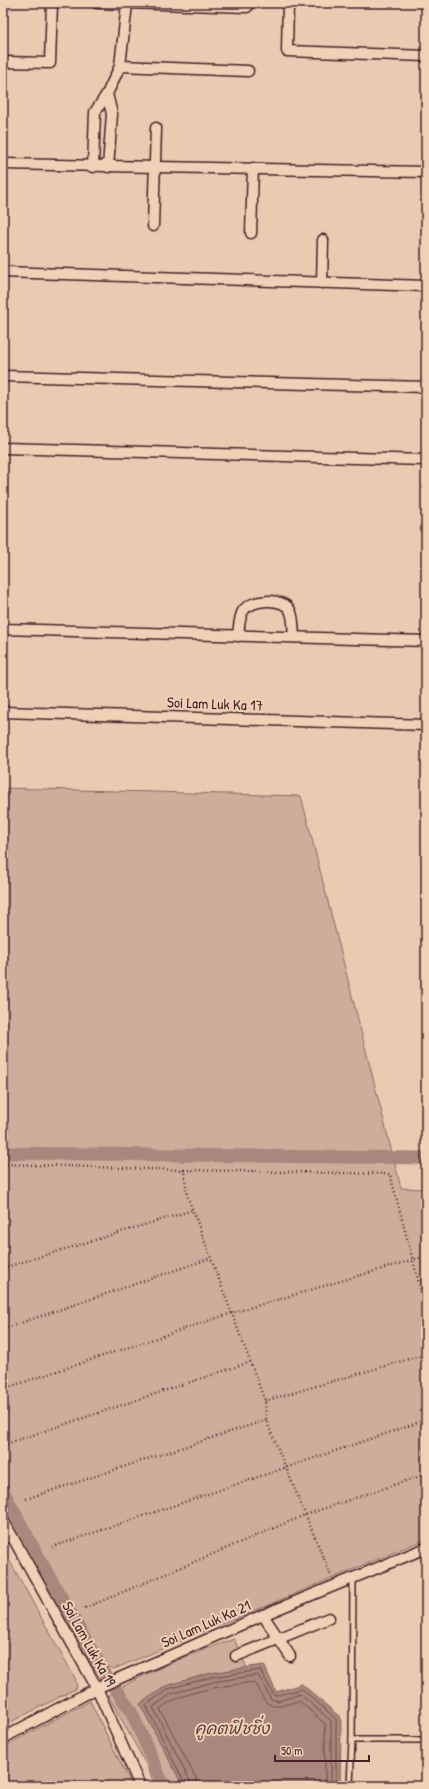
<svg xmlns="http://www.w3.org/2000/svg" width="429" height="1789" viewBox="0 0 429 1789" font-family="'Patrick Hand','Playpen Sans Thai',sans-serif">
<rect width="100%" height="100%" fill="#e8cbb0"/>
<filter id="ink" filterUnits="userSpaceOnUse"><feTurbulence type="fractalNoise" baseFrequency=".025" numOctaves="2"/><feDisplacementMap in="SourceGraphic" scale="8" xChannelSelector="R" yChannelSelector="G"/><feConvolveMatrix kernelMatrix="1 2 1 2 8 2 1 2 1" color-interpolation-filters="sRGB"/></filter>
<g filter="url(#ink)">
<g fill="#ceae9b" stroke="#8c6663">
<path d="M3,788L301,796L401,1188L426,1189V1539L114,1669L107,1666L42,1552L3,1478Z"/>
<path d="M3,1549L75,1678L77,1688L3,1726Z"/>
<path d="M234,1639L247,1668L211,1673L166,1686L140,1704L183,1786H155L147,1766L108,1695C147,1671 191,1654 234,1639Z"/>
<path d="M90,1701L132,1786H3V1747Z"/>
</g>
<path fill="#aa877b" stroke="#845d5b" d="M264,1665L276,1692L302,1684L341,1718L340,1786H183L140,1704L166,1686L211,1673Z"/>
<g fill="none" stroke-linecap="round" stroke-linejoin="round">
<g stroke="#70494b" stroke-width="1">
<path d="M186,1786L146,1705L168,1689L212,1677L260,1670L274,1695H278L302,1689L336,1719V1786"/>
<path d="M191,1786L190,1781L153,1707L171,1694L213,1682L258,1675L271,1699L279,1701L300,1694L331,1721V1786"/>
<path d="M197,1786L196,1778L160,1709C183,1690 225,1686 254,1682C258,1685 259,1691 262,1696C270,1713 285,1704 299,1701L325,1724V1786"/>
</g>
<g stroke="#aa877b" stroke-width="13">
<path d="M3,1153L426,1158"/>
<path d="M3,1492L95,1660L131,1711L164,1786"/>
</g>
<g stroke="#4a1f2b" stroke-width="8">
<g id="service">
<path d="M3,1541L13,1538"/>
<path d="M352,1740H426"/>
<path d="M350,1786L352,1740L353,1578"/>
</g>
</g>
<g stroke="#4a1f2b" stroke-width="13">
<g id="minor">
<path d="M97,3L127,4L120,66L107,94"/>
<path d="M127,3L247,7"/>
<path d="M288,3L287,51L426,56"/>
<path d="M3,62L50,63L52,3"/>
<path d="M120,66L248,71"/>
<path d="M3,164L426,172"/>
<path d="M93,167L95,112L107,94L112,114L108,167"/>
<path d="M153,226L156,128"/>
<path d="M251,233L253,168"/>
<path d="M3,272L426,286"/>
<path d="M322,283L323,240"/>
<path d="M3,376L426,387"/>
<path d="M3,448L426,460"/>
<path d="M3,629L426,641"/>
<path d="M238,636C239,628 239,618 243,611C251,599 282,597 290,610C294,617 293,629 294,637"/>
<path d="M3,712L426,725"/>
<path d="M3,1520L97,1688L140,1786"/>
<path d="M263,1615L290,1656"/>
<path d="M236,1656L329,1618"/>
<path d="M3,1738L97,1688L263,1615L426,1548"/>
</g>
</g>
<g stroke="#4a1f2b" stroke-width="2.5" stroke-dasharray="1 3" stroke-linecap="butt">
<path d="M3,1164L184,1170L187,1195L265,1401L266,1420L331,1576"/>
<path d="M184,1170L390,1174L426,1310"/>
<path d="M3,1268L193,1210"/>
<path d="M3,1329L211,1258"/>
<path d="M3,1389L232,1313L426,1256"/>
<path d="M265,1401L426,1354"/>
<path d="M3,1445L250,1362"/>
<path d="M26,1499L266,1420"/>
<path d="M52,1547L426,1420"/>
<path d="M85,1608L305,1515L426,1474"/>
</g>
<use href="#service" stroke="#efd2b6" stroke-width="5"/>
<use href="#minor" stroke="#efd2b6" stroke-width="10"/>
</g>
</g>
<g text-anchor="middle" stroke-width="4" stroke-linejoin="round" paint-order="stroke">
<g font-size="15" fill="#4a1f2b" stroke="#efd2b6">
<text transform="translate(215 704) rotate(2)" y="5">Soi Lam Luk Ka 17</text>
<text transform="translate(206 1624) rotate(-24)" y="5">Soi Lam Luk Ka 21</text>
<text transform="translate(89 1644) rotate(61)" y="5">Soi Lam Luk Ka 19</text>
</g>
<g font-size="16" font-style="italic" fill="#62393f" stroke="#efd2b6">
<text x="232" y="1734">คูคตฟิชชิ่ง</text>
</g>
</g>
<rect width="429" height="1789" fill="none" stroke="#efd2b6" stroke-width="16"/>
<rect x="8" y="8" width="413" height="1773" fill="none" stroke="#4a1f2b" stroke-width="1.5" filter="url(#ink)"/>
<path d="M275 1755v6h94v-6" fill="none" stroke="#4a1f2b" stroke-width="2"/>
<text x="281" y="1755" font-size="12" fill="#4a1f2b" stroke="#efd2b6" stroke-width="3" paint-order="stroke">50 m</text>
</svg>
